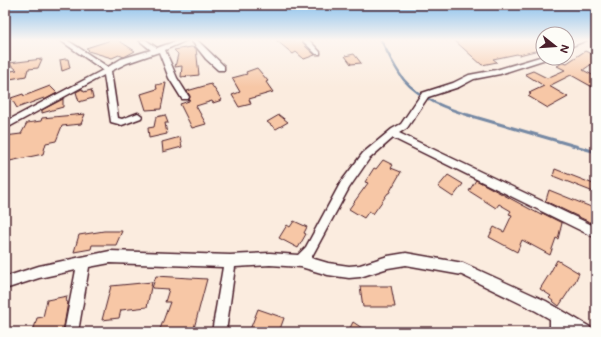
<svg xmlns="http://www.w3.org/2000/svg" width="601" height="337" viewBox="0 0 601 337" font-family="Mali,sans-serif">
<rect width="100%" height="100%" fill="#fbecdf"/>
<filter id="ink" filterUnits="userSpaceOnUse"><feTurbulence type="fractalNoise" baseFrequency=".025" numOctaves="2"/><feDisplacementMap in="SourceGraphic" scale="8" xChannelSelector="R" yChannelSelector="G"/><feConvolveMatrix kernelMatrix="1 2 1 2 8 2 1 2 1" color-interpolation-filters="sRGB"/></filter>
<g filter="url(#ink)">
<g fill="none" stroke-linecap="round" stroke-linejoin="round">
<path stroke="#7689a4" stroke-width="2.5" d="M381,40C388,53 395,69 404,80C420,99 448,109 471,116"/>
<path stroke="#7689a4" stroke-width="3" d="M468,115L596,152"/>
</g>
<g fill="#f7c7a6" stroke="#4a1f2b">
<path d="M111,40H118L135,51L124,57L119,55L112,58L88,51L89,50L86,48Z"/>
<path d="M276,40H301L306,46H305L315,55L304,59L296,52L293,54Z"/>
<path d="M454,40H543V49L519,55L517,54L493,59L497,62L482,65Z"/>
<path d="M191,47L196,48L199,75L181,77L182,66L175,67L178,54L174,50Z"/>
<path d="M585,51L596,56V61L583,70L596,77V89L571,75L549,86L568,97L548,108L528,96L531,94L529,93L544,86L525,74L533,71L547,78L565,70L557,66L564,62L567,63Z"/>
<path d="M354,54L361,63L351,64L345,56Z"/>
<path d="M42,59L38,68L28,69L26,76L5,80V72L17,70L9,63Z"/>
<path d="M65,59H68L70,68L62,71L60,60Z"/>
<path d="M257,68L268,81L266,82L273,92L249,99L251,104L239,107L232,95L240,92L232,78L247,74L246,72Z"/>
<path d="M166,83L161,109L146,110L141,94L157,89L156,85Z"/>
<path d="M211,84L222,100L213,103L212,101L196,106L206,124L192,128L180,104L189,101L190,96L187,91Z"/>
<path d="M50,86L57,93L44,100V98L17,108L11,98L23,94L24,96Z"/>
<path d="M82,89L84,92L91,90L93,98L79,102L76,92Z"/>
<path d="M63,99V107L42,113V110Z"/>
<path d="M85,114L81,124L62,126L56,141L46,143L43,154L5,162V136L21,134L27,123L41,121L42,118Z"/>
<path d="M165,115L168,123H165L167,134L149,138L148,128L154,127L156,117Z"/>
<path d="M279,115L288,122L276,129L267,122Z"/>
<path d="M180,137L182,147L163,152L162,142Z"/>
<path d="M383,160L393,165L391,168L401,172L389,193H388L373,214L369,211L364,218L349,209L368,183L365,182L374,168L376,169Z"/>
<path d="M555,169L596,185V193L553,176Z"/>
<path d="M448,175L463,184L453,197L438,187Z"/>
<path d="M476,180L541,215L542,213L562,223L558,239L556,238L550,255L522,240L517,252L489,237L494,227L504,232L512,215L509,214L511,211L499,204L496,208L469,191Z"/>
<path d="M549,190L596,209V225L545,201L546,200Z"/>
<path d="M294,221L307,227L304,233L306,234L298,248L279,238L287,225L290,227Z"/>
<path d="M104,231H122L116,245H92L91,249L74,252L79,235Z"/>
<path d="M557,260L579,273L575,282L559,306L549,298L551,296L540,289L550,273Z"/>
<path d="M156,276L207,279L193,332H159L170,302H165L169,289L152,288Z"/>
<path d="M152,282L147,307L121,310L119,318L102,320L111,286Z"/>
<path d="M360,286H391L395,307H363Z"/>
<path d="M67,296L66,302H68L63,332H33L37,318L43,317L47,300Z"/>
<path d="M258,309L284,318L279,332H249Z"/>
<path d="M353,322L368,332H348Z"/>
</g>
<g fill="none" stroke-linecap="round" stroke-linejoin="round">
<g stroke="#4a1f2b" stroke-width="3">
<g id="minor">
<path d="M60,40H67L108,67L121,59L151,50L139,40H146L157,48L179,40H187L165,50L177,78L189,97L188,99H182L169,78L159,52L127,63L111,71L118,118L122,119L138,113L142,116L141,118L122,125L111,122L104,75L5,129V122L103,70Z"/>
<path d="M191,40H197L224,66V70H218L206,59Z"/>
<path d="M302,40H309L320,52V54H316Z"/>
<path d="M578,40H587L567,48V44Z"/>
<path d="M543,56V58H549L500,74L474,79L459,87L428,97L407,128L399,133L596,227V238L393,138L369,159L349,188L311,258L328,263L349,266L360,265L388,256L406,253L463,263L546,301L590,327L592,332H572L564,327V332H550V319L536,311L462,275L406,265L388,268L360,277L349,278L328,275L301,267L270,265L235,267L226,332H212L223,267L110,263L89,267L78,332H64L76,270L39,278L5,289V277L39,266L110,251L230,255L270,253L298,255L306,247L341,182L363,153L392,129L401,124L422,93L453,83L469,75L496,70Z"/>
</g>
</g>
<use href="#minor" fill="#fdfcf7" fill-rule="evenodd"/>
</g>
</g>
<linearGradient id="sky" x2="0" y2="1"><stop stop-color="#86bfed"/><stop offset="0.46" stop-color="#fdf6f1"/><stop offset="1" stop-color="#fdf6f1" stop-opacity="0"/></linearGradient>
<rect width="601" height="87" fill="url(#sky)"/>
<rect width="601" height="337" fill="none" stroke="#fdfcf7" stroke-width="20"/>
<rect x="10" y="10" width="581" height="317" fill="none" stroke="#4a1f2b" stroke-width="1.5" filter="url(#ink)"/>
<g transform="translate(555 46) rotate(107)"><circle r="19" fill="#fdfcf7" stroke="#b5a4a5"/>
<path d="M0-3L7 15L0 10L-7 15Z" fill="#4a1f2b"/>
<text y="-6" font-size="11" font-weight="bold" text-anchor="middle" fill="#4a1f2b">N</text>
</g>
</svg>
